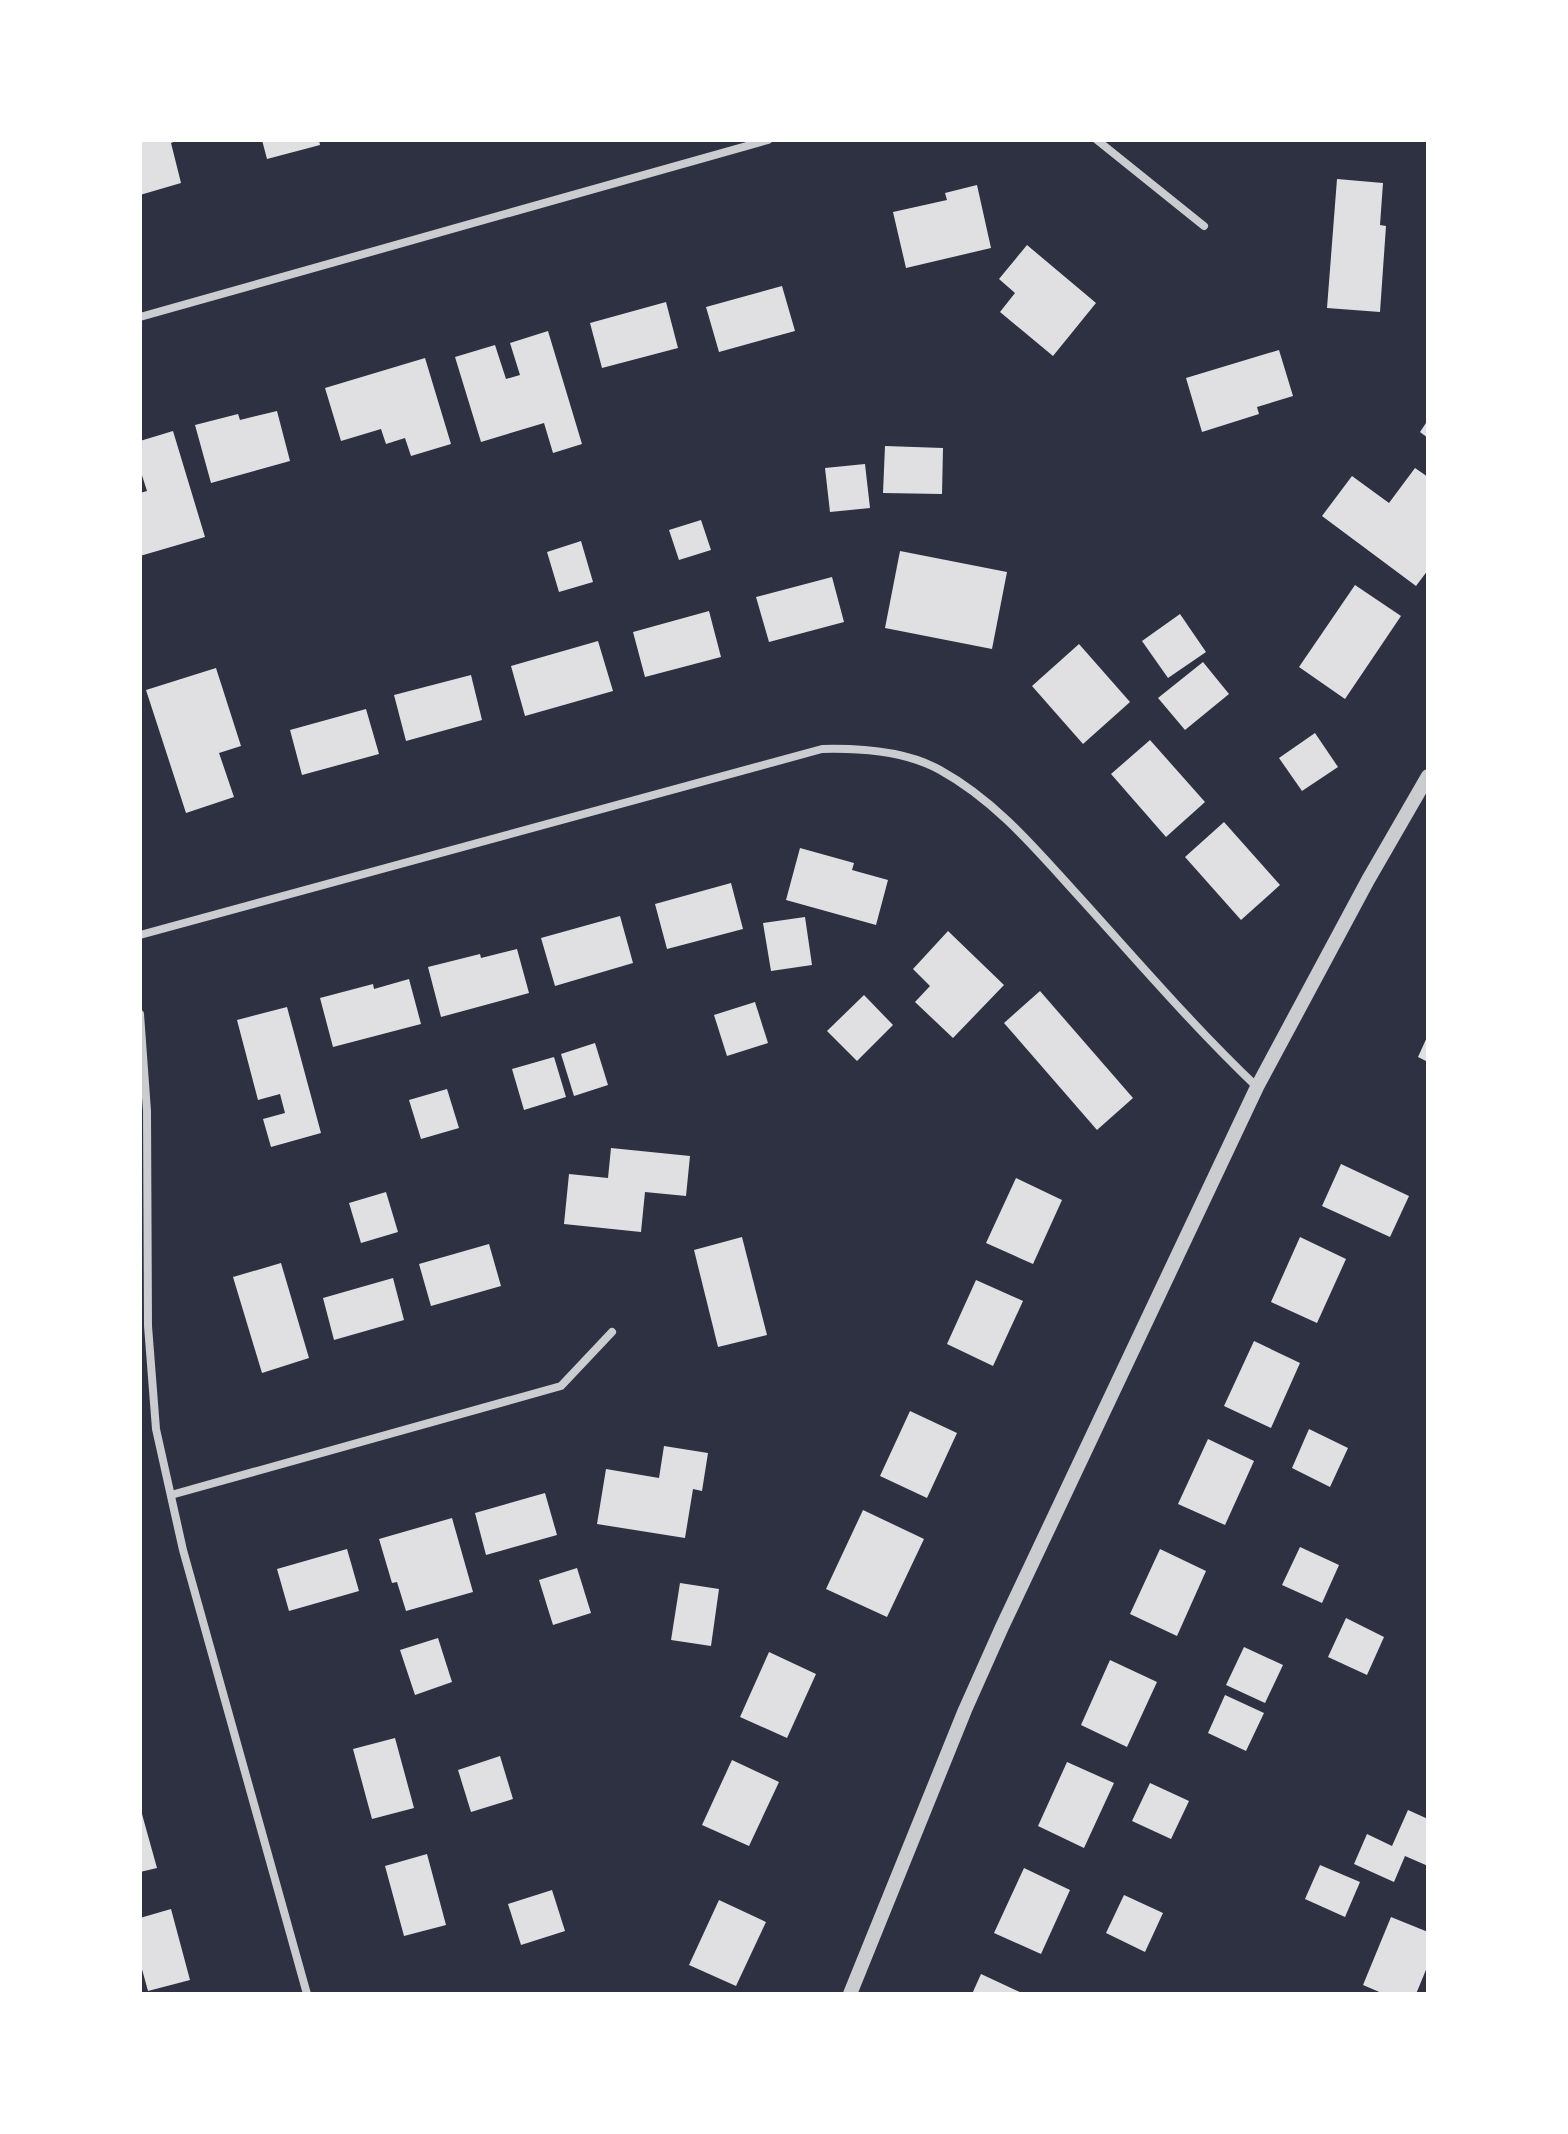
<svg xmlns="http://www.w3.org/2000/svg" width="1568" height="2134" viewBox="0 0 1568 2134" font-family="Lato,sans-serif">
<rect width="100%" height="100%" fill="#2d3142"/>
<g fill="#e0e0e3">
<path d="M140,140H178L171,143L181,183L140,195Z"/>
<path d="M262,140H319L320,145L267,159Z"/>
<path d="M1337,179L1383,183L1380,225L1386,226L1380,312L1327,308Z"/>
<path d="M977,185L991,248L906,268L893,212L947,200L945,193Z"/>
<path d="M1027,245L1096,303L1053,356L1000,312L1015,293L999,279Z"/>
<path d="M782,286L795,331L719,352L706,307Z"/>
<path d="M666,302L678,348L602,368L590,323Z"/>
<path d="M548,331L582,444L553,453L544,423L481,442L455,357L495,345L506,379L520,375L510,343Z"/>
<path d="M1279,350L1293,396L1257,407L1259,414L1202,432L1186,378Z"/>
<path d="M425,358L451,444L411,456L405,438L386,444L381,429L341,441L325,388Z"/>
<path d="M277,411L290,461L211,483L195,425L238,414L240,420Z"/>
<path d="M1428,420V438L1420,432Z"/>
<path d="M173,431L205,537L140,556V493L147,491L140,469V441Z"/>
<path d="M885,446L943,448L942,494L883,493Z"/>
<path d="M865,464L870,508L830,512L825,468Z"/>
<path d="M1415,468L1428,477V570L1416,586L1322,516L1352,476L1389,503Z"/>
<path d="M701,520L711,550L679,560L669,530Z"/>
<path d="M581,541L593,582L559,592L547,552Z"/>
<path d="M900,551L1007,572L992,649L885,628Z"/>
<path d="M832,577L844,622L769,642L756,597Z"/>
<path d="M1355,585L1401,616L1345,699L1299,667Z"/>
<path d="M709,611L721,657L645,677L633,632Z"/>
<path d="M1180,614L1206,652L1168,678L1142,641Z"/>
<path d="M598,641L613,691L525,716L511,666Z"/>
<path d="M1079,644L1130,702L1083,744L1032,686Z"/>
<path d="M1203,662L1229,694L1185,730L1158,698Z"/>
<path d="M216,668L241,746L219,753L234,797L186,813L146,690Z"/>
<path d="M471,675L482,720L406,741L394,695Z"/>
<path d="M366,709L379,754L302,775L290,730Z"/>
<path d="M1315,733L1338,767L1302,791L1279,758Z"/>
<path d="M1150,740L1205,802L1166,837L1111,774Z"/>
<path d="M1224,822L1280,885L1241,920L1185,857Z"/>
<path d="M800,848L854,863L852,870L888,880L876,925L786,900Z"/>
<path d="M731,883L743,929L667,949L655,904Z"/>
<path d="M620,916L633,963L555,986L541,938Z"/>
<path d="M805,917L812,965L771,971L763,923Z"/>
<path d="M948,931L1004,985L953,1038L915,1002L930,986L913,969Z"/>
<path d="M517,949L529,993L441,1017L428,967L480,954L481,958Z"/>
<path d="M409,979L421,1024L333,1047L320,998L373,984L374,989Z"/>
<path d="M1040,991L1133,1098L1097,1130L1004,1023Z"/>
<path d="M864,995L893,1025L857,1061L827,1031Z"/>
<path d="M755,1002L768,1043L727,1056L714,1015Z"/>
<path d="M287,1007L321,1133L271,1147L263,1119L285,1113L280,1094L258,1100L237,1020Z"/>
<path d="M1428,1035V1062L1418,1057Z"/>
<path d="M595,1043L608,1085L574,1096L561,1054Z"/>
<path d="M554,1057L566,1097L524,1110L512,1069Z"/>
<path d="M447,1089L459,1128L421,1139L409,1100Z"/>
<path d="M611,1148L690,1156L686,1196L645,1192L641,1232L564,1224L569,1174L608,1178Z"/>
<path d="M1341,1164L1409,1196L1390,1237L1322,1206Z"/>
<path d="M1016,1178L1062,1200L1033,1264L986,1243Z"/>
<path d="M386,1192L398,1232L361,1243L349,1203Z"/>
<path d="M742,1237L767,1335L718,1347L694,1250Z"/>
<path d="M1300,1237L1346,1259L1317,1323L1271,1302Z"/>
<path d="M489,1244L501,1286L431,1306L419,1264Z"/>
<path d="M281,1263L309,1358L262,1373L233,1277Z"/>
<path d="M393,1278L404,1320L334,1340L323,1298Z"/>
<path d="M976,1280L1023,1301L993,1366L947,1344Z"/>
<path d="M1254,1341L1300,1363L1271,1428L1224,1406Z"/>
<path d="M910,1411L957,1433L927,1498L880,1476Z"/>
<path d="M1309,1429L1348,1448L1330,1487L1292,1468Z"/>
<path d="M1208,1439L1254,1461L1225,1525L1178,1504Z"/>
<path d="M664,1446L708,1453L702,1491L693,1489L685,1538L597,1524L606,1469L659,1478Z"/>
<path d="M545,1493L557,1535L486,1555L475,1513Z"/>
<path d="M863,1510L924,1539L887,1617L826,1589Z"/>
<path d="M452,1518L473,1592L406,1611L397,1582L392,1583L379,1539Z"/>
<path d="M1300,1547L1339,1565L1322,1603L1282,1585Z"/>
<path d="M347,1549L359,1591L289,1611L277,1569Z"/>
<path d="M1160,1549L1206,1571L1177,1636L1130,1614Z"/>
<path d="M577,1568L591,1613L553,1625L539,1580Z"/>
<path d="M680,1583L719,1589L711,1646L671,1640Z"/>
<path d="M1346,1618L1384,1637L1367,1675L1328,1657Z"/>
<path d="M438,1638L452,1682L415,1695L400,1650Z"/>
<path d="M1244,1647L1283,1665L1265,1703L1226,1685Z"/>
<path d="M769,1652L816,1674L787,1738L740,1717Z"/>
<path d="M1110,1660L1157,1682L1127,1747L1081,1725Z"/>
<path d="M1225,1695L1264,1713L1246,1751L1208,1733Z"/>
<path d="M395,1738L414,1808L372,1819L353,1749Z"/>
<path d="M500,1756L513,1799L471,1812L458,1770Z"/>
<path d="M732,1760L779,1782L749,1846L702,1825Z"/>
<path d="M1067,1762L1114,1783L1084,1848L1038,1826Z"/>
<path d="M1150,1783L1189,1801L1171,1839L1132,1821Z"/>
<path d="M140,1807L157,1868L140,1872Z"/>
<path d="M1408,1810L1428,1819V1866L1405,1856L1394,1882L1354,1864L1367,1834L1392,1846Z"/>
<path d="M427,1854L446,1925L404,1936L385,1866Z"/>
<path d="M1320,1865L1360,1882L1345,1917L1305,1899Z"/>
<path d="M1024,1868L1070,1890L1041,1954L994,1933Z"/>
<path d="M552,1890L565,1931L521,1945L508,1904Z"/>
<path d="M1124,1895L1163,1913L1145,1952L1106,1933Z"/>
<path d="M719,1900L766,1922L736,1986L689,1965Z"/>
<path d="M171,1909L190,1980L148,1991L140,1962V1918Z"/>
<path d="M1391,1917L1428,1932V1965L1416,1994H1384L1363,1985Z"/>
<path d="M981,1974L1024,1994H972Z"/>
</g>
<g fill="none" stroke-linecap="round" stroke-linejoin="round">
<g stroke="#caccd0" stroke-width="8">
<path d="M1097,140L1204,226"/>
<path d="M140,317L768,140"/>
<path d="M140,935L822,749C861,748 906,751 940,770C998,802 1039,853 1083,901C1140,964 1195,1028 1257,1087"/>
<path d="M140,1014L147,1111L148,1326L156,1429L183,1550L307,1994"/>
<path d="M171,1495L561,1386L612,1332"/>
</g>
<path stroke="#caccd0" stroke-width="14" d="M850,1994L965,1710L1002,1627L1257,1087L1368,880L1428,776"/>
</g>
<rect width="1568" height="2134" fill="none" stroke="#ffffff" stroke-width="284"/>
</svg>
